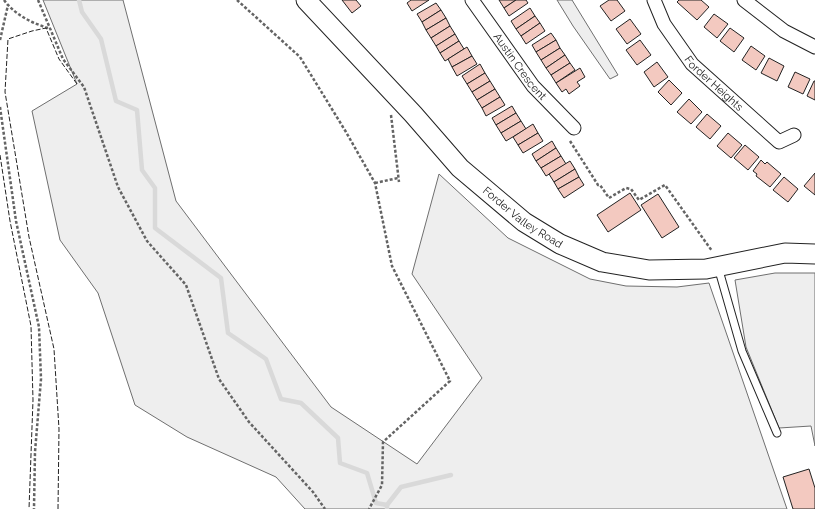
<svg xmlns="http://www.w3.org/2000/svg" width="815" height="509" viewBox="0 0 815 509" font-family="Raleway,sans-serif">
<rect width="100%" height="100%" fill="#fff"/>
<g fill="#eee" stroke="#6f6f6f">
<path d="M43,0H123L176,201L331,407L417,464L482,378L412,274L439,174L508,238L590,279L626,286L677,287L709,283L787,509H305L276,477L187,437L135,405L98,293L60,240L32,111L77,84Z"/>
<path d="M557,0H572L618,75L610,79L573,26Z"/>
<path d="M775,273H815V446L811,426L779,428L746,347L735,280Z"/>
</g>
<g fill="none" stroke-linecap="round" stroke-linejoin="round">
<g stroke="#d9d9d9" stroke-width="4.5">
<path d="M79,0L82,12L101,39L116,101L137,110L142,170L155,188V228L221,278L228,333L266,359L281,399L301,403L338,438L340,463L367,473L376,503L387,505V509"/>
<path d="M387,505L401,487L451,475"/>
</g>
</g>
<g fill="#f3c9c0" stroke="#222">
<path d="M342,0H356L361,6L352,13Z"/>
<path d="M411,0H429L412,11L407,3Z"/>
<path d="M499,0H516L504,8Z"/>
<path d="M516,0H526L528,3L509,16L504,8Z"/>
<path d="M609,0H617L625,11L611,21L600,6Z"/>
<path d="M679,0H701L709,7L697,20L677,2Z"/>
<path d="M436,3L441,10L422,22L417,14Z"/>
<path d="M530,8L535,16L516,29L511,21Z"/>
<path d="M441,10L446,18L426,30L422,22Z"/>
<path d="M714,14L728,24L717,38L704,27Z"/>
<path d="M535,16L540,23L521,36L516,29Z"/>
<path d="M446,18L450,26L431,38L426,30Z"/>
<path d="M630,19L641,34L627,44L616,29Z"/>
<path d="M540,23L545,31L526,44L521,36Z"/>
<path d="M450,26L455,34L436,46L431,38Z"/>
<path d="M730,28L744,38L734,52L720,41Z"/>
<path d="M551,33L556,40L536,52L532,45Z"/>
<path d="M455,34L459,41L440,53L436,46Z"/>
<path d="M556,40L560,48L541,60L536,52Z"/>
<path d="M640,40L651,55L637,65L626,50Z"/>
<path d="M459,41L464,49L445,61L440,53Z"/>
<path d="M751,46L765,56L756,70L742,60Z"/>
<path d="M467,47L472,56L452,67L448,59Z"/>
<path d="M560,48L565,55L546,68L541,60Z"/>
<path d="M565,55L570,63L551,75L546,68Z"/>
<path d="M472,56L477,64L457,76L452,67Z"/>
<path d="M769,58L784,66L777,81L761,73Z"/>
<path d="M657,62L668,77L654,87L644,72Z"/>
<path d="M570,63L575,70L556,83L551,75Z"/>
<path d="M480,64L485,73L467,84L462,76Z"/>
<path d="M580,68L585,77L577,82L580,86L569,94L566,89L562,92L556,83Z"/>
<path d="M795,72L810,79L803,94L788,87Z"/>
<path d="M485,73L490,81L472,92L467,84Z"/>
<path d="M669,80L682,93L671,105L658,92Z"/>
<path d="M490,81L495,89L477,100L472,92Z"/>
<path d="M814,81H815V100L807,96Z"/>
<path d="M495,89L500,97L482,108L477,100Z"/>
<path d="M500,97L505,105L486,116L482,108Z"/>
<path d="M689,99L702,112L691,124L677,112Z"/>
<path d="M512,106L516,113L496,125L492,118Z"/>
<path d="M516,113L521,121L501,133L496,125Z"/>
<path d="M707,114L721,126L710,139L696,127Z"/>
<path d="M521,121L526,129L506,141L501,133Z"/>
<path d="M533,124L538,133L518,145L513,137Z"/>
<path d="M538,133L543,141L523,153L518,145Z"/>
<path d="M728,133L742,145L731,158L717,146Z"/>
<path d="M552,141L556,148L536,161L532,154Z"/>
<path d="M745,145L759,157L748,170L734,158Z"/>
<path d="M556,148L561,156L541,168L536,161Z"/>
<path d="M561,156L566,164L546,176L541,168Z"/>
<path d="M761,160L765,164L767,162L781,174L770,187L756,176L757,174L753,171Z"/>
<path d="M570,161L575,169L554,182L549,174Z"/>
<path d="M575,169L579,177L558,189L554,182Z"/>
<path d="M815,173V195L804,186Z"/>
<path d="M579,177L584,185L564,198L558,189Z"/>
<path d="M784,177L798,189L788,202L773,190Z"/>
<path d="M630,193L641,210L608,232L597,215Z"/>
<path d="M658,194L679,227L662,238L641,205Z"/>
<path d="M809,469L815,488V509H793L783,477Z"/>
</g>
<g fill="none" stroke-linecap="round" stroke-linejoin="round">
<g stroke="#222" stroke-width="9">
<path id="lane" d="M718,267L742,351L777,433"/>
</g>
<g stroke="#222" stroke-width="15">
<g id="street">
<path id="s1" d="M472,0L533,86L574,128"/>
<path id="s2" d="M654,0L664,24L692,64L779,142L794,135"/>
<path d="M744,0L784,31L815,47"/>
</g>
</g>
<g stroke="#222" stroke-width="21">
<g id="secondary">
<path id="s3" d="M306,0L413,114L460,168L524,222L560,244L602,262L649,270L706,269L785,253L815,254"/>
</g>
</g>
<g stroke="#646464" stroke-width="2.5" stroke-dasharray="3 2" stroke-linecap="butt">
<path d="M4,0C15,15 32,23 48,28"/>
<path d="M38,0L63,59L84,87L118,187L147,241L186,285L219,379L249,422L313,492L325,509"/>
<path d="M237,0L300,57L346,132L375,183L392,266L450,381L383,442L382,485L369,509"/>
<path d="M0,40L8,5"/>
<path d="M0,107L16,221L39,327L41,379L35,452L34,509"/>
<path d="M391,115L399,182"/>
<path d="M570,141L598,185H600L609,198L626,188L631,189L639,200L665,185L712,251"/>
<path d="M375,183L398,178"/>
</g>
<use href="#lane" stroke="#fff" stroke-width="7"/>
<use href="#street" stroke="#fff" stroke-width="13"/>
<use href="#secondary" stroke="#fff" stroke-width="19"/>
<g stroke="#222" stroke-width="1" stroke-dasharray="5 2" stroke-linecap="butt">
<path d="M0,155L10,221L31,326L33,400L29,509"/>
<path d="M58,509L59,429L54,349L29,237L5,92L8,39L32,31L46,28L59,59L77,84"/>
</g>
</g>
<g text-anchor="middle" stroke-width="3" stroke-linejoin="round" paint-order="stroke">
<g font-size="11" fill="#222" stroke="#fff">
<text dy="4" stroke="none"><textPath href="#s1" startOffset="82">Austin Crescent</textPath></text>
<text dy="4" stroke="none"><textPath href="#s2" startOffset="104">Forder Heights</textPath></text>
<text dy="4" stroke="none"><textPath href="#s3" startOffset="308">Forder Valley Road</textPath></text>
</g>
</g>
</svg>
